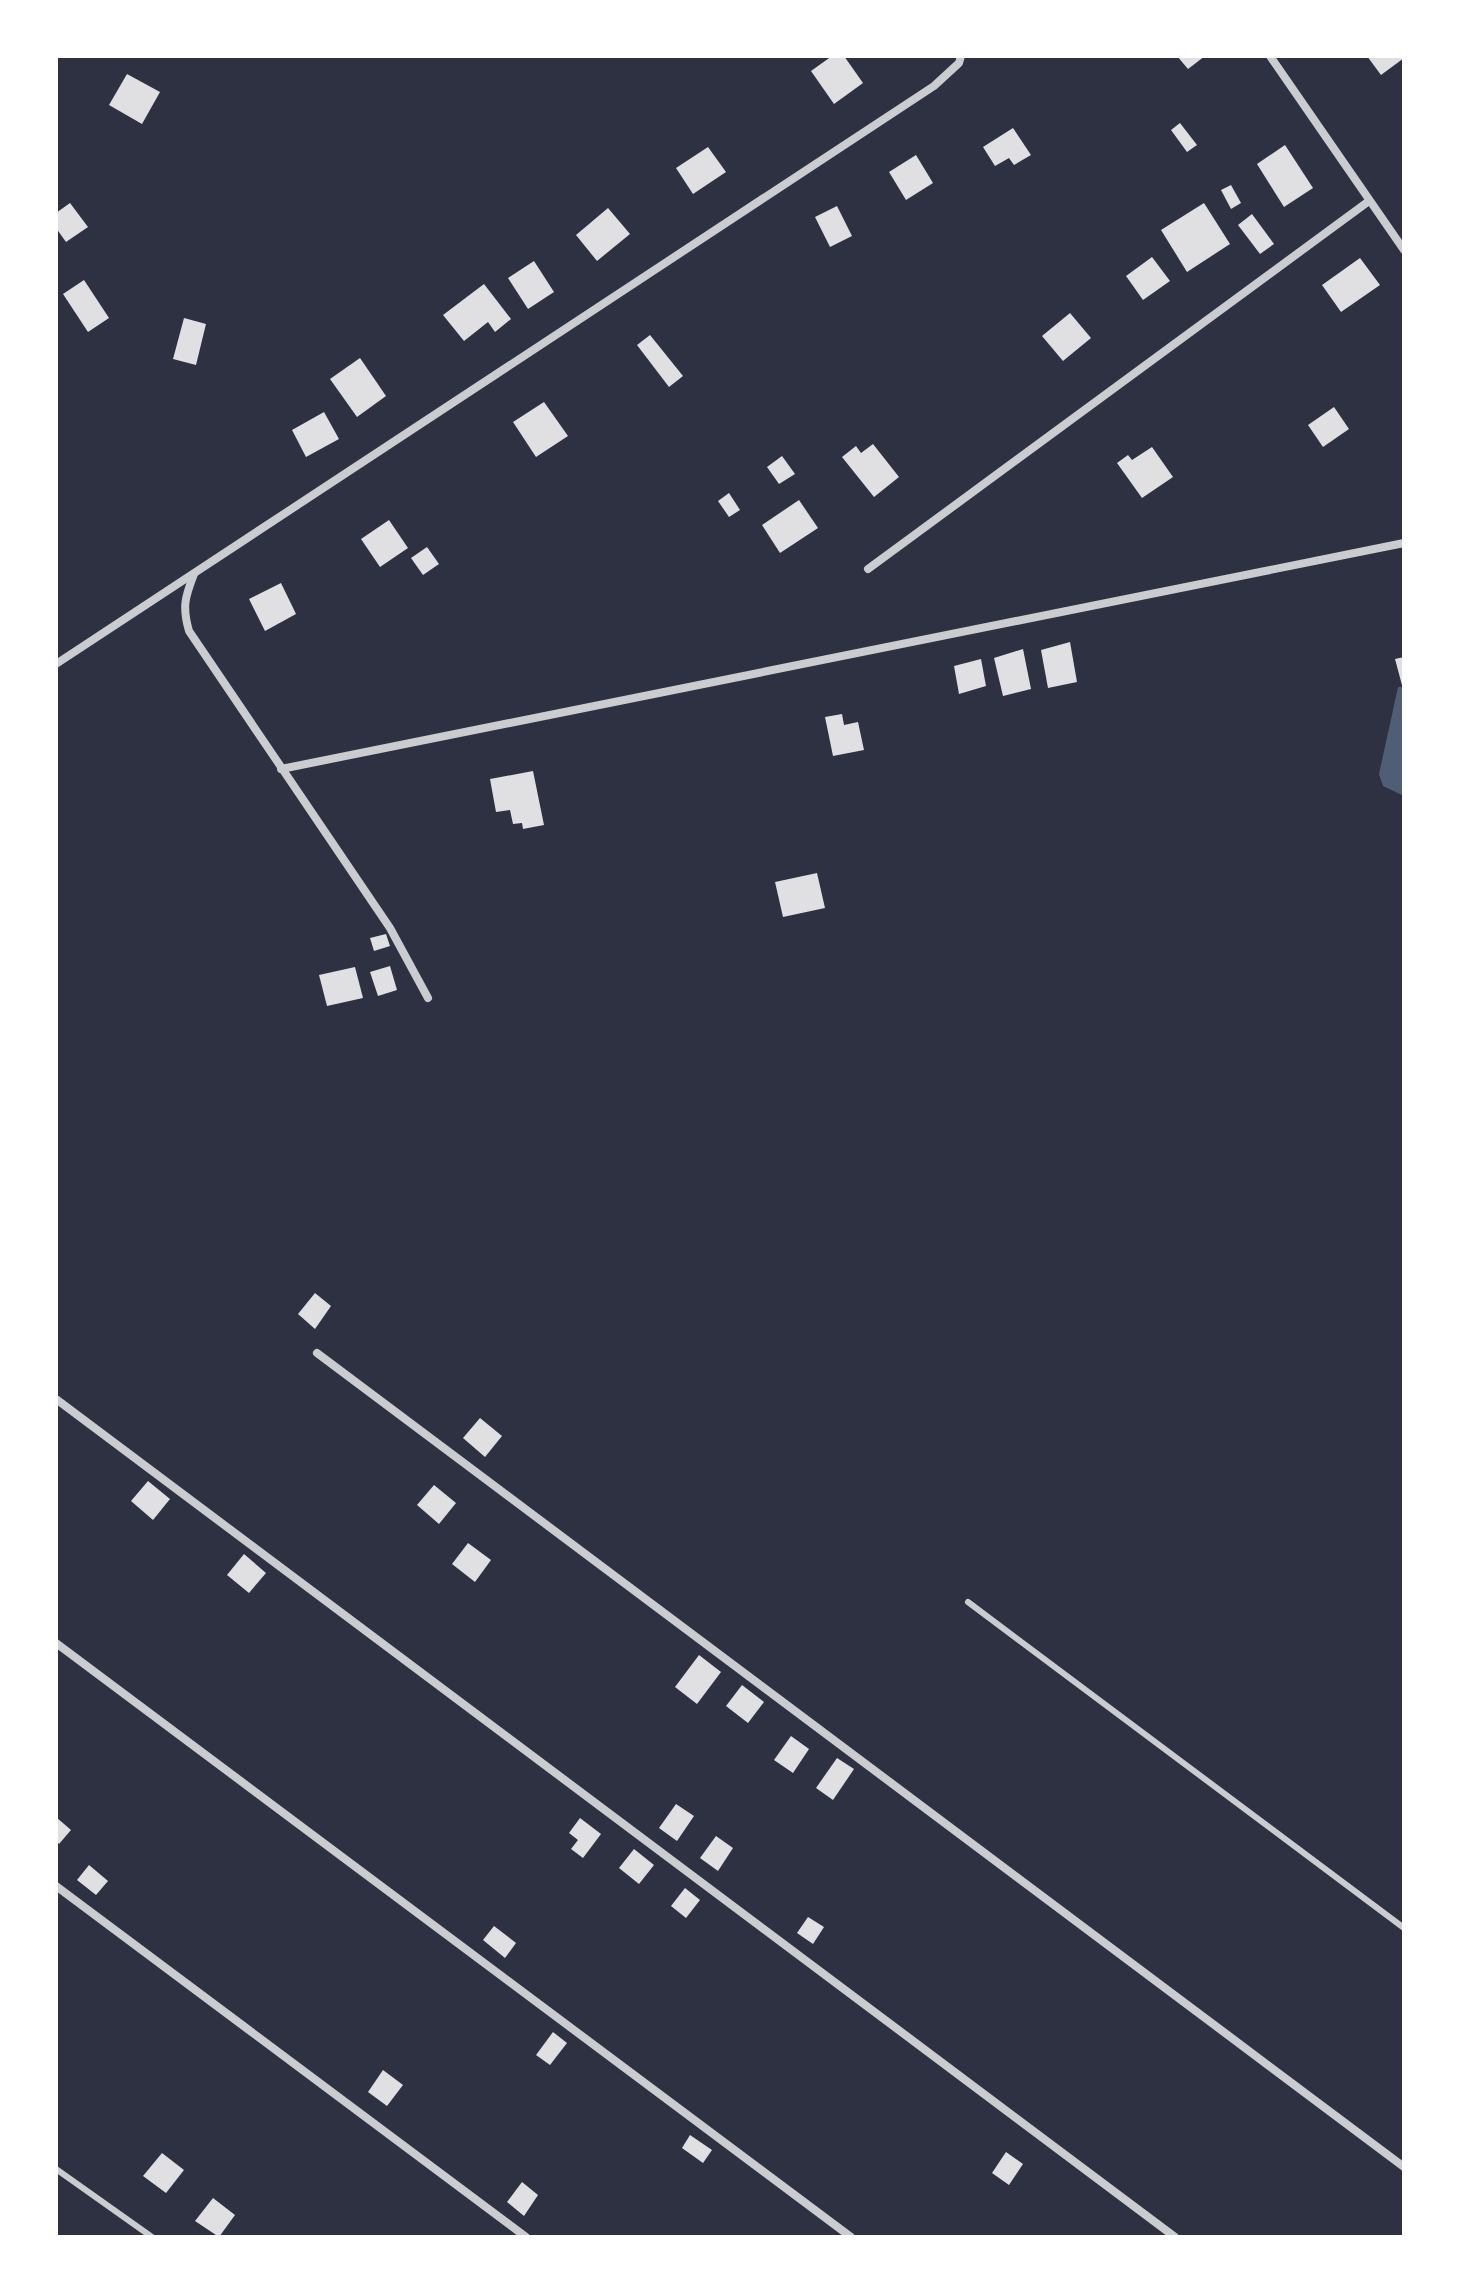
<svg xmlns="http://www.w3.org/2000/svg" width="1460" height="2293" viewBox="0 0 1460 2293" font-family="'Exo 2',sans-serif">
<rect width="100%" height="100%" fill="#2d3142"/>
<path fill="#4f5d75" d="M1398,687H1404V796L1383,786L1379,774Z"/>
<g fill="#e0e0e3">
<path d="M832,56H844L863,83L834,104L811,71Z"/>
<path d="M1177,56H1205L1188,69Z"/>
<path d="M1367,56H1404V58L1381,75Z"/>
<path d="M127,74L160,92L142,124L109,105Z"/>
<path d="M1180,123L1197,145L1187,152L1171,130Z"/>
<path d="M1013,128L1031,155L1014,165L1009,158L995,166L983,147Z"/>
<path d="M1285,145L1313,188L1284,207L1257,164Z"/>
<path d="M708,147L726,172L693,194L676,168Z"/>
<path d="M916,155L933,183L906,200L889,172Z"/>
<path d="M1231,185L1241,203L1231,209L1221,190Z"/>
<path d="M70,203L88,227L66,242L56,228V213Z"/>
<path d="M1204,203L1230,244L1187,272L1161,230Z"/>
<path d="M837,206L852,236L830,247L815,217Z"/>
<path d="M608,208L630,234L597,261L576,235Z"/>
<path d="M1252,214L1274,244L1260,254L1238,225Z"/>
<path d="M1152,257L1170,281L1143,300L1126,276Z"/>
<path d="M1360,258L1380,285L1341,312L1322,285Z"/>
<path d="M534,261L554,292L528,309L508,278Z"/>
<path d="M84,280L109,318L88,332L63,294Z"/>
<path d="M484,284L511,319L495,332L488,322L464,341L443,315Z"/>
<path d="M1070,313L1091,338L1063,361L1042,336Z"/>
<path d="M184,318L206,324L196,365L173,359Z"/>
<path d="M650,335L683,376L669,387L637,345Z"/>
<path d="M360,358L386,396L357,417L330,379Z"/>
<path d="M544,402L568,436L536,457L513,422Z"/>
<path d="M1334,407L1349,429L1323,447L1308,425Z"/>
<path d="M324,412L339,439L306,457L292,430Z"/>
<path d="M873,444L899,477L874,497L842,457L856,446L861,453Z"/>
<path d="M1152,447L1173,477L1142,498L1117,463L1128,455L1132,460Z"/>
<path d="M782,456L795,474L779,484L767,467Z"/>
<path d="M729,493L740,510L729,517L718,501Z"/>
<path d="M799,500L818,528L780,553L762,525Z"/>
<path d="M389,520L408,548L380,567L361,539Z"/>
<path d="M427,547L439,564L423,575L411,558Z"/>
<path d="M281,583L296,614L265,631L249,599Z"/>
<path d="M1070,642L1077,682L1048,688L1041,650Z"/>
<path d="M1023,649L1031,689L1003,696L994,658Z"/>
<path d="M1404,657V689H1403L1395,659Z"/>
<path d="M981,659L986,686L959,694L954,666Z"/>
<path d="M842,714L844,725L858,722L864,750L833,756L825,717Z"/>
<path d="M533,771L544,825L523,829L522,823L513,824L510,810L496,812L490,779Z"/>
<path d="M817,873L825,908L783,917L775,882Z"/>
<path d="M386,934L390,946L374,951L370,938Z"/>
<path d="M390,966L397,990L378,996L370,972Z"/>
<path d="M355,967L363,998L327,1006L319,975Z"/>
<path d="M315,1293L331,1306L315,1329L298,1314Z"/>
<path d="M480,1418L502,1436L485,1457L463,1438Z"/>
<path d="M148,1481L170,1499L153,1520L131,1501Z"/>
<path d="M434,1485L456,1503L439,1524L417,1505Z"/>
<path d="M468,1543L491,1560L475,1582L452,1564Z"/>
<path d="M244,1554L266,1573L249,1593L227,1575Z"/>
<path d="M699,1655L721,1672L697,1704L675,1687Z"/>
<path d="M742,1685L764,1702L748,1723L726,1706Z"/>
<path d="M791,1736L809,1749L793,1773L774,1760Z"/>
<path d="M837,1758L854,1769L833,1800L816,1788Z"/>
<path d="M676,1804L694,1816L677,1841L659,1828Z"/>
<path d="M56,1817L71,1830L59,1844L56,1841Z"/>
<path d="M580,1818L601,1834L583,1858L571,1849L578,1840L569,1833Z"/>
<path d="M716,1836L733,1848L718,1871L700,1858Z"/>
<path d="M634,1849L654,1865L639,1884L619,1868Z"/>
<path d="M89,1865L108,1881L96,1895L77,1880Z"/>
<path d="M685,1888L700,1900L686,1918L671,1906Z"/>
<path d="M808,1917L824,1927L813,1944L797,1933Z"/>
<path d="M494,1926L516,1943L505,1958L483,1940Z"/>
<path d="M553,2032L567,2043L550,2065L536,2055Z"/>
<path d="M383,2070L403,2085L387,2106L368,2092Z"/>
<path d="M690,2135L712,2150L703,2163L682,2148Z"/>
<path d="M1006,2152L1023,2164L1009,2185L992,2173Z"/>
<path d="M162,2153L184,2170L166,2193L143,2176Z"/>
<path d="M522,2182L538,2195L524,2216L507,2202Z"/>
<path d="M213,2198L235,2215L219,2237L195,2221Z"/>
</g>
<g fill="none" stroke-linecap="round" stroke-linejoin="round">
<g stroke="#caccd0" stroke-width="6">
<path d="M968,1602L1404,1928"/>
<path d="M56,2169L152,2237"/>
</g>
<g stroke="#caccd0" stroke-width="8">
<path d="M1270,56L1404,250"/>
<path d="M868,569L1369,201"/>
<path d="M194,574C185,597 182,607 189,631L390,928L428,998"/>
<path d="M56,664L934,86L959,63L961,56"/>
<path d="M281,769L1404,543"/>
<path d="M317,1353L1404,2167"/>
<path d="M56,1399L1175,2237"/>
<path d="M56,1643L851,2237"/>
<path d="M56,1886L526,2237"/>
</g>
</g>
<rect width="1460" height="2293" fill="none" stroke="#ffffff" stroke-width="116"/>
</svg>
